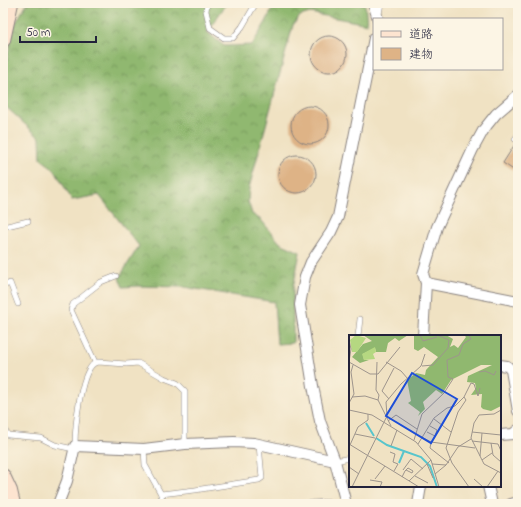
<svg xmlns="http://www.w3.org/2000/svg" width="521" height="507" viewBox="0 0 521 507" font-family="'Indie Flower','Klee One',sans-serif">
<defs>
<pattern id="forest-crowns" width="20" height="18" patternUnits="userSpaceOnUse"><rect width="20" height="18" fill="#90b86f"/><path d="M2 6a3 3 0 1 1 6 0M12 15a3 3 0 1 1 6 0" fill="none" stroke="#75955c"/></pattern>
</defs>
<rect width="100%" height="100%" fill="#fcf5e5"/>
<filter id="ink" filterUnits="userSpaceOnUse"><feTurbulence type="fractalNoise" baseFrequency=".025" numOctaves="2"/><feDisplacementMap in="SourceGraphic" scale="8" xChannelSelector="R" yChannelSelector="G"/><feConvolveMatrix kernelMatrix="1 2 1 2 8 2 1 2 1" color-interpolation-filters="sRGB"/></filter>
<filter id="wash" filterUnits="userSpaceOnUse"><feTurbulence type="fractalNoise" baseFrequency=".012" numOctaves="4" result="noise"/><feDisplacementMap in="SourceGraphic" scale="16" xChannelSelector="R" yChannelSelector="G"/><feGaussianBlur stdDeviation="0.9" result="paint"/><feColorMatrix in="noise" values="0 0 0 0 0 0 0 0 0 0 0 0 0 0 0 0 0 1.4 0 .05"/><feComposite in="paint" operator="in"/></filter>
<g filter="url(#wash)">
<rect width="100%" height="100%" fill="#f0e2c3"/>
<path fill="url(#forest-crowns)" stroke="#596d55" d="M27,3H227L207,32L224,46L252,45L266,22L275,3H365L367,24L310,13L300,16L293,25L249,188L248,201L252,214L261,220L280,243L300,252L293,288V343L277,344L274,302L184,287L138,286L123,287L119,278L139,246L99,195L72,200L54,169L41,159L40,138L3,104V74L15,24Z"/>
<g id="blocks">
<g fill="#deb386">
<circle cx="329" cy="54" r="18"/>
<circle cx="310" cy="125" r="19"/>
<path d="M515,144L518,145V167L515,171L503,163Z"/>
<circle cx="297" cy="174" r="19"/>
</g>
</g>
</g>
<g filter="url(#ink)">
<use href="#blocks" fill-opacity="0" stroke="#89827f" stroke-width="1"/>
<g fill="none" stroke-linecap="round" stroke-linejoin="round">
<g stroke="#89827f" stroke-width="6">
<g id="lane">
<path d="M207,3L206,11L210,28L224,38H233L242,27L256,3"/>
<path d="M379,14L381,3"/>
<path d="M518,135L515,139L518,141"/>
<path d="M3,227L28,221"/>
<path d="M3,286L10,283L18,304"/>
<path d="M358,336L360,319"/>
<path d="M95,362L71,310L73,304L101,282L116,276"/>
<path d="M3,428L8,435L41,438L55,445L69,448L75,446C75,431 80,364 98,362L126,364L138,363L164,378L177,383L185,391V444"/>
<path d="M144,449L145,465L161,494L162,504"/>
<path d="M335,461L350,458"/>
<path d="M161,494L195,490L259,480L262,478L259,445"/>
<path d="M296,504L327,502"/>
</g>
</g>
<g stroke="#89827f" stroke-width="12">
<g id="street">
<path d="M373,3L378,19"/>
<path d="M426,283L518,301"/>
<path d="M423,336L426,283L423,274L437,227L473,149L484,129L496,114L518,95"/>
<path d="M500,365L507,366L511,370L518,411"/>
<path d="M500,435L513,434L518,430"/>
<path d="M488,486L492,504"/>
<path d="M58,504L67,481L75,446L144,449L185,444L234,442L254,443L335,461"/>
<path d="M346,504L335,461L320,421L313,386L300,305L305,277L311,262L331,232L338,217L374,38"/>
<path d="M418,504L421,486"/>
<path d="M511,504L518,502"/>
</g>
</g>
<g stroke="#89827f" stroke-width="16">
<g id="secondary">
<path d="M3,40L11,3"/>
<path d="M3,476L10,491L13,504"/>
</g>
</g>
<use href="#lane" stroke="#fff" stroke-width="5"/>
<use href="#street" stroke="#fff" stroke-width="10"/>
<use href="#secondary" stroke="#fde4d0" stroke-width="14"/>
</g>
</g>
<g transform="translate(349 335)">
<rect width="152" height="152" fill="#f0e2c3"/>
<path d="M14,0H59L50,6L46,3L39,8L37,17H27L26,13L14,19L15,25H20L11,28L3,22L14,9L23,6ZM65,0H97L104,4L101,12L105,10L109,13L117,2L115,0H152V71L142,76L134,74L132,72L133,59L122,60L127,53L126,48L118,47L119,41L143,30H132L102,45L93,59L87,55L74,67L76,74L69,81L71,77L59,68L62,66L58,45L67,38L76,40L77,35L89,22L75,12L69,16L65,14Z" fill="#90b86f"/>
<path d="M7,0L17,3L8,17H3L1,5ZM26,12L27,17L24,19L26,24L15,25L13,19Z" fill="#b5d881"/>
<path fill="none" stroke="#58c5cc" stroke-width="2" d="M17,88L25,101M27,103L38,110L72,122L81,131L88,152M50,128L55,116"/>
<path fill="none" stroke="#9e958d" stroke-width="1" d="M71,0L74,6L88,2M0,5L2,14L0,27L21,39H29L51,12M28,27L27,55L30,60L29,65M37,27L52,36L59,44M73,31L84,30L99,13L100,5L88,0M130,37L136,36L145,40L147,36M3,62L16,61L29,65L42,91M115,62L117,65L109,77L97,113L103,128L120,152M40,64L33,56L45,33M0,68L5,59L2,37L4,30M0,75L23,80L67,107L82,125L90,152M152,75L145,79L130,80L125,88L122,103L135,129L152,138M85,84L102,97M39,86L47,80L68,94M78,97L86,101L88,95L81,91M123,97L152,100M6,99L26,103M67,99L82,107L126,113M65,105L73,79L95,58L104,44L99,42L98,25L110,20L114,9L122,4L120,0M123,106L149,109L152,116M82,107L81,113L100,128M142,108L144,120L152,127M0,109L70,152M69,109L85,83L98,73L106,71L115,62L122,48L125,49L129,61L131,53M1,110L9,92L19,85V79M42,111L48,95M41,117L46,119L44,127L49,129L45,136M131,121L133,98M133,125L143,118M78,129L84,143M83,129L97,130L109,112L122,104M0,132L10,139M54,135L62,124L74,134M86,139L97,130M66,141L79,148M53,142L56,136L59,133L64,136L63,138L57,135M26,144L36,131M125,144L134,152M21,145L33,147L31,152M60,146L82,125M3,152L38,81L37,67L52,49L72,31L76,19M138,152L149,136"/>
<path fill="#1d4ed8" fill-opacity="0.15" stroke="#1d4ed8" stroke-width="2" d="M63,38L108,64L82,108L37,81Z"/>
<rect width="152" height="152" fill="none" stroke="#22223b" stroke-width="2"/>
</g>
<rect width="521" height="507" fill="none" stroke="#fcf5e5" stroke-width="16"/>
<rect x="373" y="18" width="130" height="52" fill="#fcf5e5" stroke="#a5a1a1"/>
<rect x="381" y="31" width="20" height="6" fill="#fde4d0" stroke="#a5a1a1"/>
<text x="409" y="38" font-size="12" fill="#22223b">道路</text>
<rect x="381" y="48" width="20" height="12" fill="#deb386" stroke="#a5a1a1"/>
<text x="409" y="58" font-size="12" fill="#22223b">建物</text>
<path d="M20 36v6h76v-6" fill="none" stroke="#22223b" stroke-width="2"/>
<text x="26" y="36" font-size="12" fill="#22223b" stroke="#fcf5e5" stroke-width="3" paint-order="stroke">50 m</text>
</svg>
